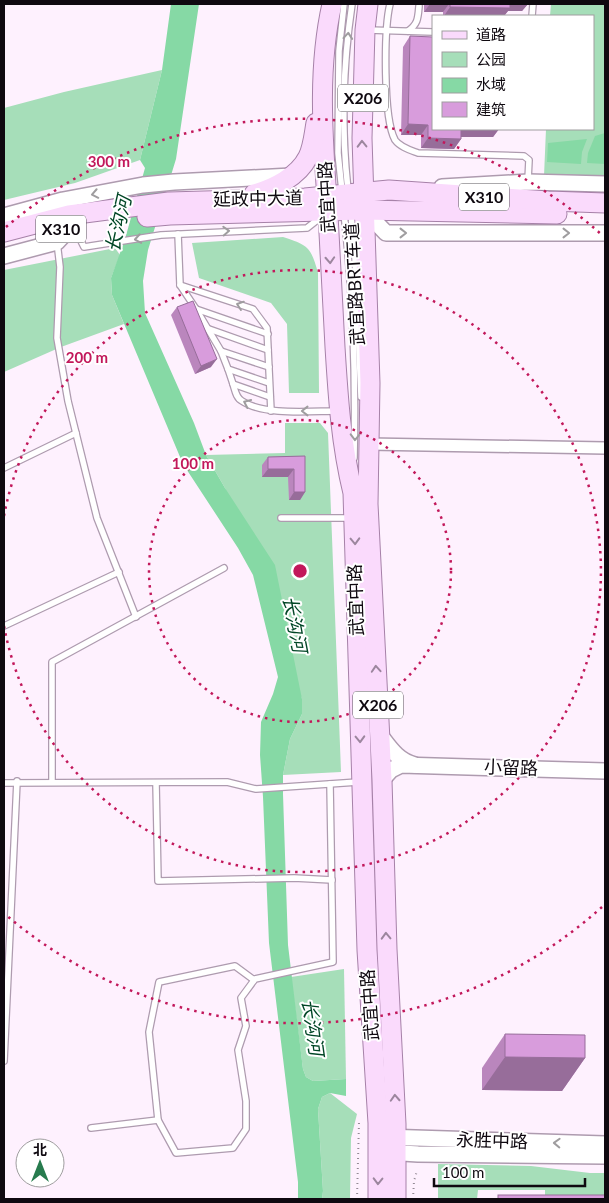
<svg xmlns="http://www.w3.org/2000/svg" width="609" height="1203" viewBox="0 0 609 1203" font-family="Lato,'Noto Sans SC',sans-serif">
<rect width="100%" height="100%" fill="#fef1fe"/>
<g fill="#a6deb9">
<path d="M551,4H605V177L544,176L546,129H593V16H550Z"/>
<path d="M162,70L140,160L75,183L4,200V108L64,92Z"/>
<path d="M283,237C308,245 311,247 318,273L319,393H289L287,324L271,303L199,278L192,243Z"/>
<path d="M115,248L120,255L111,278L112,295L124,324L61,347L4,372V270Z"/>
<path d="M285,423H320L328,433L341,772L283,775L290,739L302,714V699L225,488L206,455L285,453Z"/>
<path d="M344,969L346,1079L313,1081L306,1077L303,1069L291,977Z"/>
<path d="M330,1093L357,1114L351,1138L350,1199H322L323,1191L318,1109L322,1097Z"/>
<path d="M438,1164L531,1166L590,1173H605V1196H545V1190H478L477,1199H438Z"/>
</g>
<g fill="#86d9a5">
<path d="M171,4H199L176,159L148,250L143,281L145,313L194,423L206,455L225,488L275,565L302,699V714L290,739L283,775V794L288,945L303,1069L306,1077L313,1081L346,1079V1096L330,1093L322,1097L318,1109L323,1191L322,1199H298V1182L269,943L263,797L260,755L261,722L273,694L278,677L253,575L238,548L183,464L112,295L111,278L125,239L145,168L140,160L162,70Z"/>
<path d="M605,133V164L587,163L588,153L595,136Z"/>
<path d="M587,139L582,152L581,164L547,162L548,143Z"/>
</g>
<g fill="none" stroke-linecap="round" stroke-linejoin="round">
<g stroke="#ae9baf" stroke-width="8">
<g id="service">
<path d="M390,4C384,29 383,118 395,140C400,147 410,150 418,153L524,156L529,160L528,180"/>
<path d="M532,16L533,4"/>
<path d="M368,30L433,32"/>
<path d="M408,31C418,24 418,18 419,6"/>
<path d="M348,190C341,128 343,65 352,4"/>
<path d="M342,191L338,153L339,51L344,4"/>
<path d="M344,213C353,294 356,376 354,458"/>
<path d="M351,214L355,258L361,397"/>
<path d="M73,225L84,247L161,235L307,228L321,217"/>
<path d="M178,234L180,285L196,309L221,351L269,367"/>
<path d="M57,242L60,267L57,338L68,401L97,518L136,617"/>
<path d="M180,285L253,309L267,328L271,411"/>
<path d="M196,309L268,334"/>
<path d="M209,329L268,350"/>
<path d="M221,351L228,369L269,383"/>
<path d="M228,369L233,384L270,397"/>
<path d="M233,384C235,390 236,398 242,401C264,416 311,411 338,411"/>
<path d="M4,468L76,433"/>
<path d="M281,518H351"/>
<path d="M4,626L119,572"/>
<path d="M52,782V662L224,568"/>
<path d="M4,783L227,782L256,789L358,782"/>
<path d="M156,783L158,881L294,878L332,880"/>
<path d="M4,1061L17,781"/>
<path d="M158,1120L149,1032L159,982L235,966L254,980"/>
<path d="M91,1128L158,1120L176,1153L233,1148L246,1129V1101L238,1050L246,1026L241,998L255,979L333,962L330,784"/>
</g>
</g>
<g stroke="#ae9baf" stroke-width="14">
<path id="minor" d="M369,444L605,448"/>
</g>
<g stroke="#ae9baf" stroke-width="18">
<g id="tertiary">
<path d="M442,187L528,182L605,184"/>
<path d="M364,210L386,233H605"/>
<path d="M4,216L63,200L143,185L174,182L291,176"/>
<path d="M4,256L57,242L73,225"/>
<path d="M380,735C390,748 398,761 415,765"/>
<path d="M382,780L391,770L401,765L605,771"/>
<path d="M384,1137L605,1144"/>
<path d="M387,1152L418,1154L605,1156"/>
</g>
</g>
<g stroke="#a681a8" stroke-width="21">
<g id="primary">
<path d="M332,4C315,79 325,157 329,233C331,271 333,309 335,347C338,396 341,444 353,493L367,950L378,1123V1199"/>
<path d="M368,4L365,30L362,138L370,383L368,504L382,780L387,949L396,1124V1199"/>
<path d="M254,194C273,189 298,177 308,157C313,147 314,134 316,123"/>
<path d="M147,217L170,215L364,210L557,214"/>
<path d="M4,232L69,215L169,202L305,198L389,190L548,201L605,203"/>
</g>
</g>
<g stroke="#948a95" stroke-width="2" stroke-dasharray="1 4" stroke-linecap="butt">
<path d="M357,1199L359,1122"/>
<path d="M413,1199L414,1181L417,1171"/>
</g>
<use href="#service" stroke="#fff" stroke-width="5.5"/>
<use href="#minor" stroke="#fff" stroke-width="11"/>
<use href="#tertiary" stroke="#fff" stroke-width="15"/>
<use href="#primary" stroke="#fadafc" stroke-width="19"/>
</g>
<g fill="#ba86bd">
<path d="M424,4H528L522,11H508L504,16H443V12H424Z"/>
<path d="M410,36L433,129H499L493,137H461V139L454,149L421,148V135H401L403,47Z"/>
<path d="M177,307L211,367L195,374L171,315Z"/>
<path d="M305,456V492L300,500H289L288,477H262V465L268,457Z"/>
<path d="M505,1034L585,1058L562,1091L482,1090V1068Z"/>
</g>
<g fill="#976d9a">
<path d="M430,4H449L443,12H424Z"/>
<path d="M509,4H528L522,11H508L504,16H444L450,7Z"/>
<path d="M408,124L428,125L421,135H401Z"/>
<path d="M459,129H499L493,137H454Z"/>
<path d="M428,138L461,139L454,149L421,148Z"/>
<path d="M217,359L211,367L195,374L201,366Z"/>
<path d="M268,469H294L288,477H262Z"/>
<path d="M294,492H305L300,500H289Z"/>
<path d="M505,1057L585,1058L562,1091L482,1090Z"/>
</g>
<g fill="#d89cdc" stroke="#976d9a">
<path d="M450,4H510V8L450,7Z"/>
<path d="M410,36L433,37V129H461V139L428,138V125L408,124Z"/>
<path d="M193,301L217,359L201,366L177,307Z"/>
<path d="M305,456V492H294V469H268V457Z"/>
<path d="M505,1034L585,1035V1058L505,1057Z"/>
<rect x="498" y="1195" width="107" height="4"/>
</g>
<defs><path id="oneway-chevron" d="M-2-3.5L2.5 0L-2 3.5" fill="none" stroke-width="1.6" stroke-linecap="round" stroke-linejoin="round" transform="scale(1.25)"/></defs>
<g stroke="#9f9d9f">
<use href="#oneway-chevron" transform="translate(348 36) rotate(-85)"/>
<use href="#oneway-chevron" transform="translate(95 194) rotate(169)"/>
<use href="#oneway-chevron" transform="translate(226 231) rotate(-3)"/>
<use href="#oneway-chevron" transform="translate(403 233)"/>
<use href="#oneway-chevron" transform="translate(566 233)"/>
<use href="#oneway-chevron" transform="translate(138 239) rotate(170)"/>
<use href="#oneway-chevron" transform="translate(240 305) rotate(-161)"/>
<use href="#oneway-chevron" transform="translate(247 403) rotate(-155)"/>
<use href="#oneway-chevron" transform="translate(305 411) rotate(180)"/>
<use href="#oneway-chevron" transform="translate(355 437) rotate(91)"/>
<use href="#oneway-chevron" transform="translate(557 1143) rotate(-178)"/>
</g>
<g stroke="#9c869e">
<use href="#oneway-chevron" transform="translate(362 144) rotate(-91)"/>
<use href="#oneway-chevron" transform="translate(330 260) rotate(87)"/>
<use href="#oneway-chevron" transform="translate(355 541) rotate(88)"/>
<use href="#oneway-chevron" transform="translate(376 669) rotate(-94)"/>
<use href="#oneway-chevron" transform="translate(360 739) rotate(88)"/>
<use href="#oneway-chevron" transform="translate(386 936) rotate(-92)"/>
<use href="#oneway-chevron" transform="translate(395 1098) rotate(-93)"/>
<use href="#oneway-chevron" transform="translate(378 1181) rotate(91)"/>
</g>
<g fill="none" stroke="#c2185b" stroke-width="2.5" stroke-dasharray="2.5 5">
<circle cx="300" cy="571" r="151"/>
<path d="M4 516A301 301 0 1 1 4 626"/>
<path d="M602 907A452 452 0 0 1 6 915M6 227A452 452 0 0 1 602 235"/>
</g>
<g text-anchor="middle" stroke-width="4" stroke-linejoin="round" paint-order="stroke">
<g fill="#fff" stroke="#575358" stroke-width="1">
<rect x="338" y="84.5" width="50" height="27" rx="4"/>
<rect x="459" y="183.5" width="50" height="27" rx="4"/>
<rect x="36" y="215.5" width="50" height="27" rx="4"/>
<rect x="353" y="691.5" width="50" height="27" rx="4"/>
</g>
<g font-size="16" font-weight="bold" fill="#0f0910">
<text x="363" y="104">X206</text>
<text x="484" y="203">X310</text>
<text x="61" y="235">X310</text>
<text x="378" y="711">X206</text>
</g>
<g font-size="18" fill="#0f0910" stroke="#fff">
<text transform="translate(327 197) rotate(-93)" y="6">武宜中路</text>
<text transform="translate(258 199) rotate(-1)" y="6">延政中大道</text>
<text transform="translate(355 284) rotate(-93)" y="6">武宜路BRT车道</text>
<text transform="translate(356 600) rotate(-92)" y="6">武宜中路</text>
<text transform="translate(511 768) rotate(2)" y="6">小留路</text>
<text transform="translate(370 1005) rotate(-94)" y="6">武宜中路</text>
<text transform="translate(492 1141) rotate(2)" y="6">永胜中路</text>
</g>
<g font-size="19" font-style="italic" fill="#014626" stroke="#fff">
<text transform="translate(118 224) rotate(-77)" y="7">长沟河</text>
<text transform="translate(295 624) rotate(79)" y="7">长沟河</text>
<text transform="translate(313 1027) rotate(82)" y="7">长沟河</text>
</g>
</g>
<circle cx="300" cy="571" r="8" fill="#c2185b" stroke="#fff" stroke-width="2.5"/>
<g font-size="15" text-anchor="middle" font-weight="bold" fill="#c2185b" stroke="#fff" stroke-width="4" stroke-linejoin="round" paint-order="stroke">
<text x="109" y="167">300 m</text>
<text x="87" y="363">200 m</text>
<text x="193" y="469">100 m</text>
</g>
<rect width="609" height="1203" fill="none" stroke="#0f0910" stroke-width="10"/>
<rect x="432" y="15" width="162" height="115" fill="#ffffff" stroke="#9f9d9f"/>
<rect x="442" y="31" width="25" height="8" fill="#fadafc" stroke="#9f9d9f"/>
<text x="476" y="40" font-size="15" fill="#0f0910">道路</text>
<rect x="442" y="52" width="25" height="15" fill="#a6deb9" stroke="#9f9d9f"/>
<text x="476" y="65" font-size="15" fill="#0f0910">公园</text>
<rect x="442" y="78" width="25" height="15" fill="#86d9a5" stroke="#9f9d9f"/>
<text x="476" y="90" font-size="15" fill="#0f0910">水域</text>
<rect x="442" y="102" width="25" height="15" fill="#d89cdc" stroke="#9f9d9f"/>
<text x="476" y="115" font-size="15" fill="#0f0910">建筑</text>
<g transform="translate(40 1163)"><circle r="24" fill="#ffffff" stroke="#9f9d9f"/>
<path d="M0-4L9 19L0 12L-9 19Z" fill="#277b4e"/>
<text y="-8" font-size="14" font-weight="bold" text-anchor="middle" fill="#0f0910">北</text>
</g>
<path d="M434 1178v8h151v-8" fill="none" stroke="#0f0910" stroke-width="2.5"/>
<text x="442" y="1178" font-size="15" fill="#0f0910" stroke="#ffffff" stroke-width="4" paint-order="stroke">100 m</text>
</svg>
